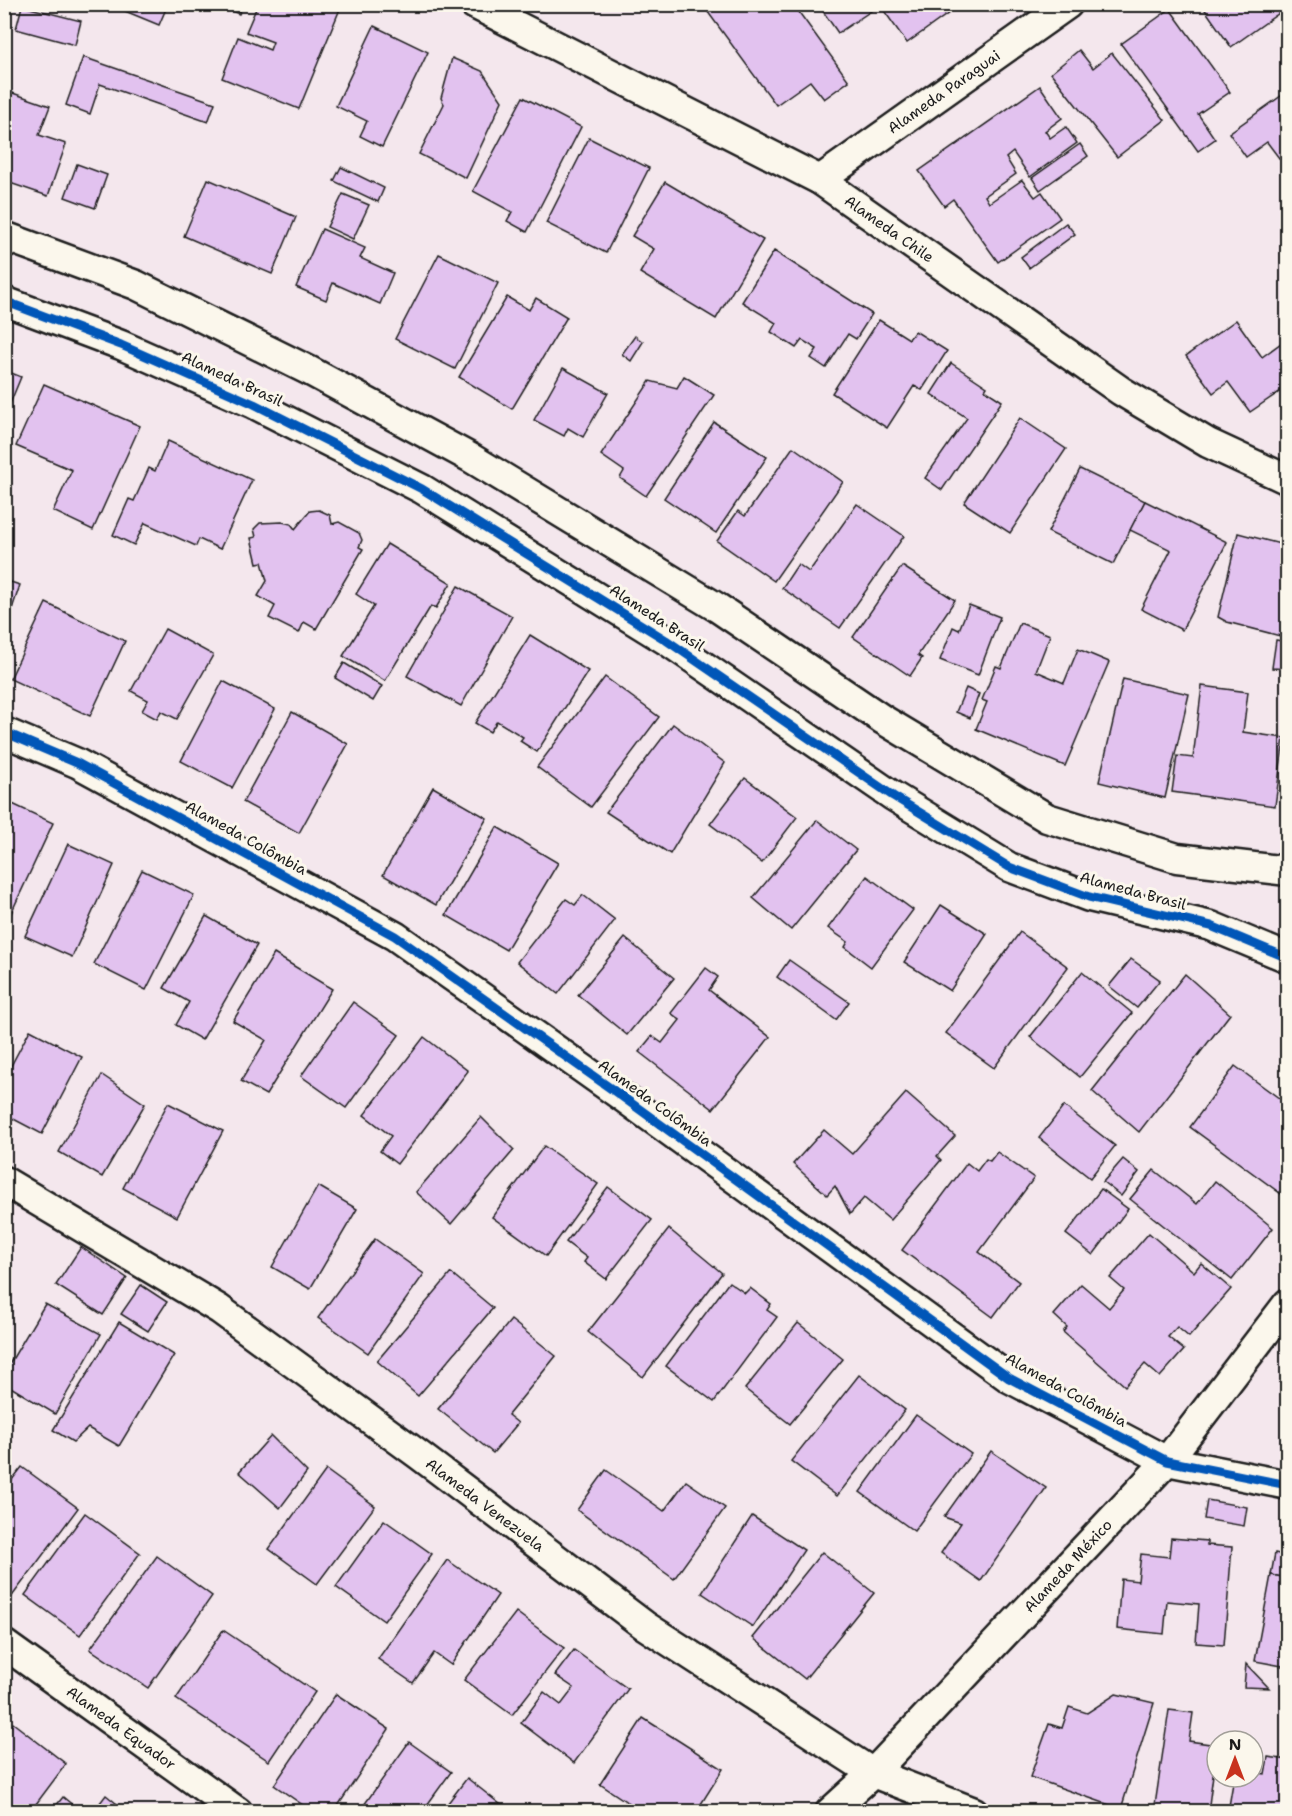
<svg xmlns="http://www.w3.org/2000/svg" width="1292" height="1816" viewBox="0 0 1292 1816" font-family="'Shantell Sans',sans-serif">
<rect width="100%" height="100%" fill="#f4e7ed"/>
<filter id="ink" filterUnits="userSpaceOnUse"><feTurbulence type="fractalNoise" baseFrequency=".0167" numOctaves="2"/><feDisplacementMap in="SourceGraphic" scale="12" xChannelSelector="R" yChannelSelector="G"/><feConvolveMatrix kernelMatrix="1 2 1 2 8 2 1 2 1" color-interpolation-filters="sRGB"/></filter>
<g filter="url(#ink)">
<g fill="#e2c2ef" stroke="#1c1c1c" stroke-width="1.5">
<path d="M108,4H168L159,25Z"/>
<path d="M214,4H243L239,14Z"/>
<path d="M258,4H342L299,109L222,78L238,37L270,50L273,42L246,32Z"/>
<path d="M702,4H793L849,81L824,99L810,81L776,105Z"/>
<path d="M818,4H943L949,13L907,43L880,5L838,33Z"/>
<path d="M1201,4H1277L1282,11L1231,47Z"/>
<path d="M22,6L81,21L75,45L16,29Z"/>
<path d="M1170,9L1230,92L1198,114L1215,139L1198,151L1121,44Z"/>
<path d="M374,26L428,52L382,147L360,136L367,121L336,106Z"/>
<path d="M1079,50L1093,68L1112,53L1165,120L1117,157L1051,73Z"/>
<path d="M83,57L215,103L208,122L100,84L90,114L66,105Z"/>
<path d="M452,58L482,71L502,101L466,178L419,154L444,104L441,98Z"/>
<path d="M1040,86L1062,118L1045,131L1050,138L1066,127L1077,143L1030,177L1013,152L1006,158L1016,174L985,196L989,203L1022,180L1035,197L1042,192L1060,218L998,262L953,199L944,206L919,171Z"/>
<path d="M4,90L50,106L39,135L66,144L48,196L4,181Z"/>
<path d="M1288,91V170L1267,142L1246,157L1229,133Z"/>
<path d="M523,97L581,127L527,232L507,221L512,212L473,191Z"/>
<path d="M589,138L649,168L606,253L546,223Z"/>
<path d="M1080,144L1088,156L1040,190L1032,178Z"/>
<path d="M77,164L107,175L95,208L65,197Z"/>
<path d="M341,167L384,188L378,202L334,181Z"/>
<path d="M208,179L296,217L272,274L184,236Z"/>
<path d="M665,182L763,240L716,319L640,273L654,249L632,236Z"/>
<path d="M343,194L369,205L353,239L327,227Z"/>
<path d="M1066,223L1075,234L1029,268L1021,257Z"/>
<path d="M322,229L365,248L360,258L393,273L380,304L333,283L326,300L296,287Z"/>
<path d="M774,251L872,314L856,339L848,334L826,368L811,358L817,349L802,340L796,348L771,332L776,323L742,302Z"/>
<path d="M439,254L498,283L455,369L395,339Z"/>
<path d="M507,297L529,310L536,298L567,317L512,409L459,377Z"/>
<path d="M879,320L909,339L915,331L947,351L922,390L914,386L887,428L832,393Z"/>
<path d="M1236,320L1262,357L1288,338V386L1250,412L1228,382L1213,393L1186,356Z"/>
<path d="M635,336L643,342L631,361L622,354Z"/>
<path d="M951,363L987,387L985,390L1002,401L942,490L925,478L967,418L931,394Z"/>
<path d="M563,368L608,393L583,437L568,428L564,436L534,420Z"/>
<path d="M4,370L21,377L4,418Z"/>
<path d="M684,376L714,395L646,496L620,478L624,471L601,455L650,381L677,388Z"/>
<path d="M44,384L140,426L93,530L53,511L72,470L16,446Z"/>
<path d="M1020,418L1066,449L1010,533L964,503Z"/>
<path d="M714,422L767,457L716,533L664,498Z"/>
<path d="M168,441L252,480L220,549L199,539L196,546L145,523L134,545L113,535L129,499L134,501L149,468L155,471Z"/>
<path d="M793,447L843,482L774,581L717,541L738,511L745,516Z"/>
<path d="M1080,469L1145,501L1113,564L1048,532Z"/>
<path d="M1145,501L1227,542L1182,630L1141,609L1171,550L1130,530Z"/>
<path d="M857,504L904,536L840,628L782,588L798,564L809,572Z"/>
<path d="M319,510L330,515L332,524L339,522L359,533L362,540L359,547L363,549L316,629L304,622L299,633L269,618L275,606L258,596L267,581L262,562L257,563L251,538L256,537L254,529L260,523L282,522L291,524L295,529L310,511Z"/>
<path d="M1238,533L1288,546V638L1227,622L1218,617Z"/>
<path d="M387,544L451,583L436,608L431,606L385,681L343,656L374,606L356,594Z"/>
<path d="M902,566L955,600L918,655L922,658L910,676L853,637Z"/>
<path d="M4,580L20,585L4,633Z"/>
<path d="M458,586L512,616L461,706L407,676Z"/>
<path d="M46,603L125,641L90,716L10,679Z"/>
<path d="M969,605L1000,617L978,675L940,660L953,627L959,630Z"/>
<path d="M1020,623L1050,635L1036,671L1064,683L1078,649L1109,662L1065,766L976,729L987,702L982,700L996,666L1001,668Z"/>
<path d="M165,629L213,655L177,719L161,711L157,719L142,711L148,700L131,691Z"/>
<path d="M530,635L588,671L537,752L520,741L523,737L497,721L490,732L475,723Z"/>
<path d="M1276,640L1288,642V669L1272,668Z"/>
<path d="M344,663L382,686L373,701L335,678Z"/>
<path d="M605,677L659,717L591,807L537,767Z"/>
<path d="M1123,679L1189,694L1165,798L1099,782Z"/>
<path d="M223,681L275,709L232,788L181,761Z"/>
<path d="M1202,686L1248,692L1243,732L1284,738L1275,806L1172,792L1177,756L1193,758Z"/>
<path d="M966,688L979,694L970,718L956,712Z"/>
<path d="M292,712L348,744L299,833L243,802Z"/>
<path d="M673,724L725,763L670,854L606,812Z"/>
<path d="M745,778L797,817L762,863L710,824Z"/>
<path d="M433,787L487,818L436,905L383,875Z"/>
<path d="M4,800L53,823L6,924H4Z"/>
<path d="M817,820L856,850L791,930L753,898Z"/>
<path d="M497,827L558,863L506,950L446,915Z"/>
<path d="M68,844L114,865L72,957L25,936Z"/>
<path d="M142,870L194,895L146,990L94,964Z"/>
<path d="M867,876L913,910L871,967L845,947L848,942L828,928Z"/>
<path d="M583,895L615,920L558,994L517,962L566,899L575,905Z"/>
<path d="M941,905L987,934L950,991L904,962Z"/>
<path d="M206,916L257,945L202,1040L176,1025L189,1002L164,988Z"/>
<path d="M1020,932L1068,967L994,1068L946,1033Z"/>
<path d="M625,938L674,978L627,1035L578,995Z"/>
<path d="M274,954L332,989L266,1095L241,1081L266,1040L233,1021Z"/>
<path d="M1131,959L1160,980L1137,1008L1109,986Z"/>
<path d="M789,960L849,1002L836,1020L777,977Z"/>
<path d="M706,968L718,977L709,990L770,1037L713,1109L639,1052L652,1036L662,1043L680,1020L671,1013Z"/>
<path d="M1082,972L1132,1013L1080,1077L1030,1037Z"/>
<path d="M1185,974L1230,1014L1139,1132L1092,1091Z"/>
<path d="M353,1002L399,1035L346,1108L301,1076Z"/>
<path d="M30,1030L82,1057L42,1134L4,1114V1079Z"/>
<path d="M424,1037L468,1071L397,1164L380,1151L391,1136L364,1115Z"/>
<path d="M1235,1066L1283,1101L1288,1095V1199L1190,1127Z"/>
<path d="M102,1075L145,1104L102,1177L59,1152Z"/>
<path d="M906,1093L955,1136L937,1156L941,1160L890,1220L864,1198L850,1214L835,1186L827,1195L793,1164L824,1130L852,1154Z"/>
<path d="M168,1103L223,1131L177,1217L123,1188Z"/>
<path d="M1064,1106L1115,1146L1090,1178L1039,1138Z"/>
<path d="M481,1117L514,1150L451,1224L416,1192Z"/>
<path d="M544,1146L598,1184L546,1256L492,1217Z"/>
<path d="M997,1152L1034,1178L979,1252L1019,1282L993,1317L902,1250L967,1163L977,1171L986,1159L990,1161Z"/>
<path d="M1123,1159L1139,1172L1121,1196L1103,1182Z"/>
<path d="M1154,1170L1197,1204L1215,1181L1273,1228L1232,1280L1130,1199Z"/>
<path d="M318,1186L357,1209L310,1289L272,1267Z"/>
<path d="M608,1187L652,1220L606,1279L584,1262L587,1258L566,1242Z"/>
<path d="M1101,1189L1128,1209L1093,1255L1066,1234Z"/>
<path d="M669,1229L722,1273L643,1377L588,1332Z"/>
<path d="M1149,1233L1194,1272L1201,1263L1231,1289L1189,1337L1177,1327L1168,1337L1184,1350L1160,1377L1145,1364L1125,1386L1063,1332L1067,1327L1054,1315L1081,1284L1109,1308L1124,1290L1110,1278Z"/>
<path d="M375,1239L424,1274L368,1353L318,1318Z"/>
<path d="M81,1247L127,1278L103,1315L56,1285Z"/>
<path d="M451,1273L493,1308L418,1396L377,1361Z"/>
<path d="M729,1282L745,1293L750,1288L771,1304L767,1310L777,1317L714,1402L666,1366Z"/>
<path d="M141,1285L167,1302L148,1331L121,1314Z"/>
<path d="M45,1304L101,1334L55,1414L4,1383V1373Z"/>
<path d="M511,1320L556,1356L508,1415L518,1423L493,1453L438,1409Z"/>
<path d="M119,1322L174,1355L119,1446L88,1428L73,1442L53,1430Z"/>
<path d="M798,1323L843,1359L790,1424L745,1389Z"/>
<path d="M859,1375L905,1410L837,1496L791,1461Z"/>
<path d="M916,1415L971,1454L914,1531L860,1492Z"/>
<path d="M271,1436L307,1472L280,1508L239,1472Z"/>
<path d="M991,1451L1046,1488L981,1581L941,1553L961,1523L944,1517Z"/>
<path d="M22,1467L78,1508L4,1607V1490Z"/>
<path d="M326,1470L375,1506L317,1584L269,1549Z"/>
<path d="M606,1470L664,1511L686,1481L725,1508L674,1579L577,1510Z"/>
<path d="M1207,1500L1247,1507L1244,1526L1204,1519Z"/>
<path d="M85,1513L140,1553L80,1635L25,1595Z"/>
<path d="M752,1516L804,1550L753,1627L702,1593Z"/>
<path d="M384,1520L432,1554L384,1621L336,1587Z"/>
<path d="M1171,1538L1207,1541V1545L1232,1547L1224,1645L1196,1643L1199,1604L1167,1601L1164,1634L1117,1629L1121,1579L1138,1581L1141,1554L1169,1557Z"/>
<path d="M822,1552L874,1593L805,1679L753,1638Z"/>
<path d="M1275,1553L1288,1556V1578L1271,1575Z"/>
<path d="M157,1556L212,1596L148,1688L90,1649Z"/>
<path d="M447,1560L498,1595L451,1665L434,1653L413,1683L378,1659Z"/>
<path d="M1271,1575L1288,1578V1667L1255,1661Z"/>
<path d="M516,1612L564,1648L512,1715L464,1680Z"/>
<path d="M223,1630L315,1692L269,1761L176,1699Z"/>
<path d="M574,1650L628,1689L574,1763L521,1723L544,1692L561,1705L574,1688L555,1675Z"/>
<path d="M1246,1664L1269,1688L1244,1687Z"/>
<path d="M336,1694L389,1729L334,1812H313L274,1785Z"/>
<path d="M1116,1694L1154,1703L1121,1809L1030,1777L1049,1724L1062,1728L1069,1707L1087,1713Z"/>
<path d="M1169,1710L1193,1713L1189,1741L1217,1745L1208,1812H1154Z"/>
<path d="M643,1718L723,1769L696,1812H642L600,1784Z"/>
<path d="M13,1723L66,1764L30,1812H4V1735Z"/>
<path d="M409,1742L451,1772L422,1812H359Z"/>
<path d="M1268,1757L1288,1760V1812H1228L1234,1777H1253V1772L1265,1774Z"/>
<path d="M467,1778L510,1812H441Z"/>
<path d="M106,1795L127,1812H93Z"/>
<path d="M63,1797L81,1812H51Z"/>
</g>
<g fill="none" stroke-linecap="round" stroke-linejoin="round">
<g stroke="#1c1c1c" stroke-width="33">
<g id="street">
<path d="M474,4L820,180L1121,391L1208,443L1288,480"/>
<path d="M820,180L1068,4"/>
<path d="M4,236L136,285L310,371L471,458L718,608L882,719L1047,818L1177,858L1288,871"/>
<path d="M4,301L121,345L254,404L422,489L666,640L893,796L1009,867L1089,897L1211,926L1288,958"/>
<path d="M4,732L77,763L395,936L620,1095L1009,1378L1167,1461L1288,1485"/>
<path d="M4,1181L219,1309L419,1455L644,1625L873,1773L974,1812"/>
<path d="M4,1644L238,1812"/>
<path d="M830,1812L873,1773L1167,1461L1288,1303"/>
</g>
</g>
<use href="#street" stroke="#fbf7ec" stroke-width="28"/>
<g stroke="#fbf7ec" stroke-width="13">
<g id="cycleway">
<path d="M4,301L121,345L254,404L422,489L666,640L893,796L1009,867L1089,897L1211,926L1288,958"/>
<path d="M4,732L77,763L395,936L620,1095L1009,1378L1167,1461L1288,1485"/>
</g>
</g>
<use href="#cycleway" stroke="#0057b8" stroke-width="9"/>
</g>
</g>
<g text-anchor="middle" stroke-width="6" stroke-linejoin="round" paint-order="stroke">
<g font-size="15" fill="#1c1c1c" stroke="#fbf7ec">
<text transform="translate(944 92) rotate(-35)" y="5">Alameda Paraguai</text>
<text transform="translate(889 229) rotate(35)" y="5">Alameda Chile</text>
<text transform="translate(232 379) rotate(25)" y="5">Alameda Brasil</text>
<text transform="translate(657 618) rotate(33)" y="5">Alameda Brasil</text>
<text transform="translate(246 838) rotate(29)" y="5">Alameda Colômbia</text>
<text transform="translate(1133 891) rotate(15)" y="5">Alameda Brasil</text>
<text transform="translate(655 1103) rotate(36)" y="5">Alameda Colômbia</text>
<text transform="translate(1066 1390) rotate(29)" y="5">Alameda Colômbia</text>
<text transform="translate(485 1505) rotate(37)" y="5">Alameda Venezuela</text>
<text transform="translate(1068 1566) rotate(-47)" y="5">Alameda México</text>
<text transform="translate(121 1728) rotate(36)" y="5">Alameda Equador</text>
</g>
</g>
<rect width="1292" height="1816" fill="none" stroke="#fbf7ec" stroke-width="24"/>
<rect x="12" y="12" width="1268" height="1792" fill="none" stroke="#1c1c1c" stroke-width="2" filter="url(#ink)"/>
<g transform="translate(1235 1759)"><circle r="28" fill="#fbf7ec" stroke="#a29f99" stroke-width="1.5"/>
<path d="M0-4.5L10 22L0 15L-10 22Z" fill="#c8321e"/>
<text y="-9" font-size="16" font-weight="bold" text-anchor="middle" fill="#1c1c1c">N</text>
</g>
</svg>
